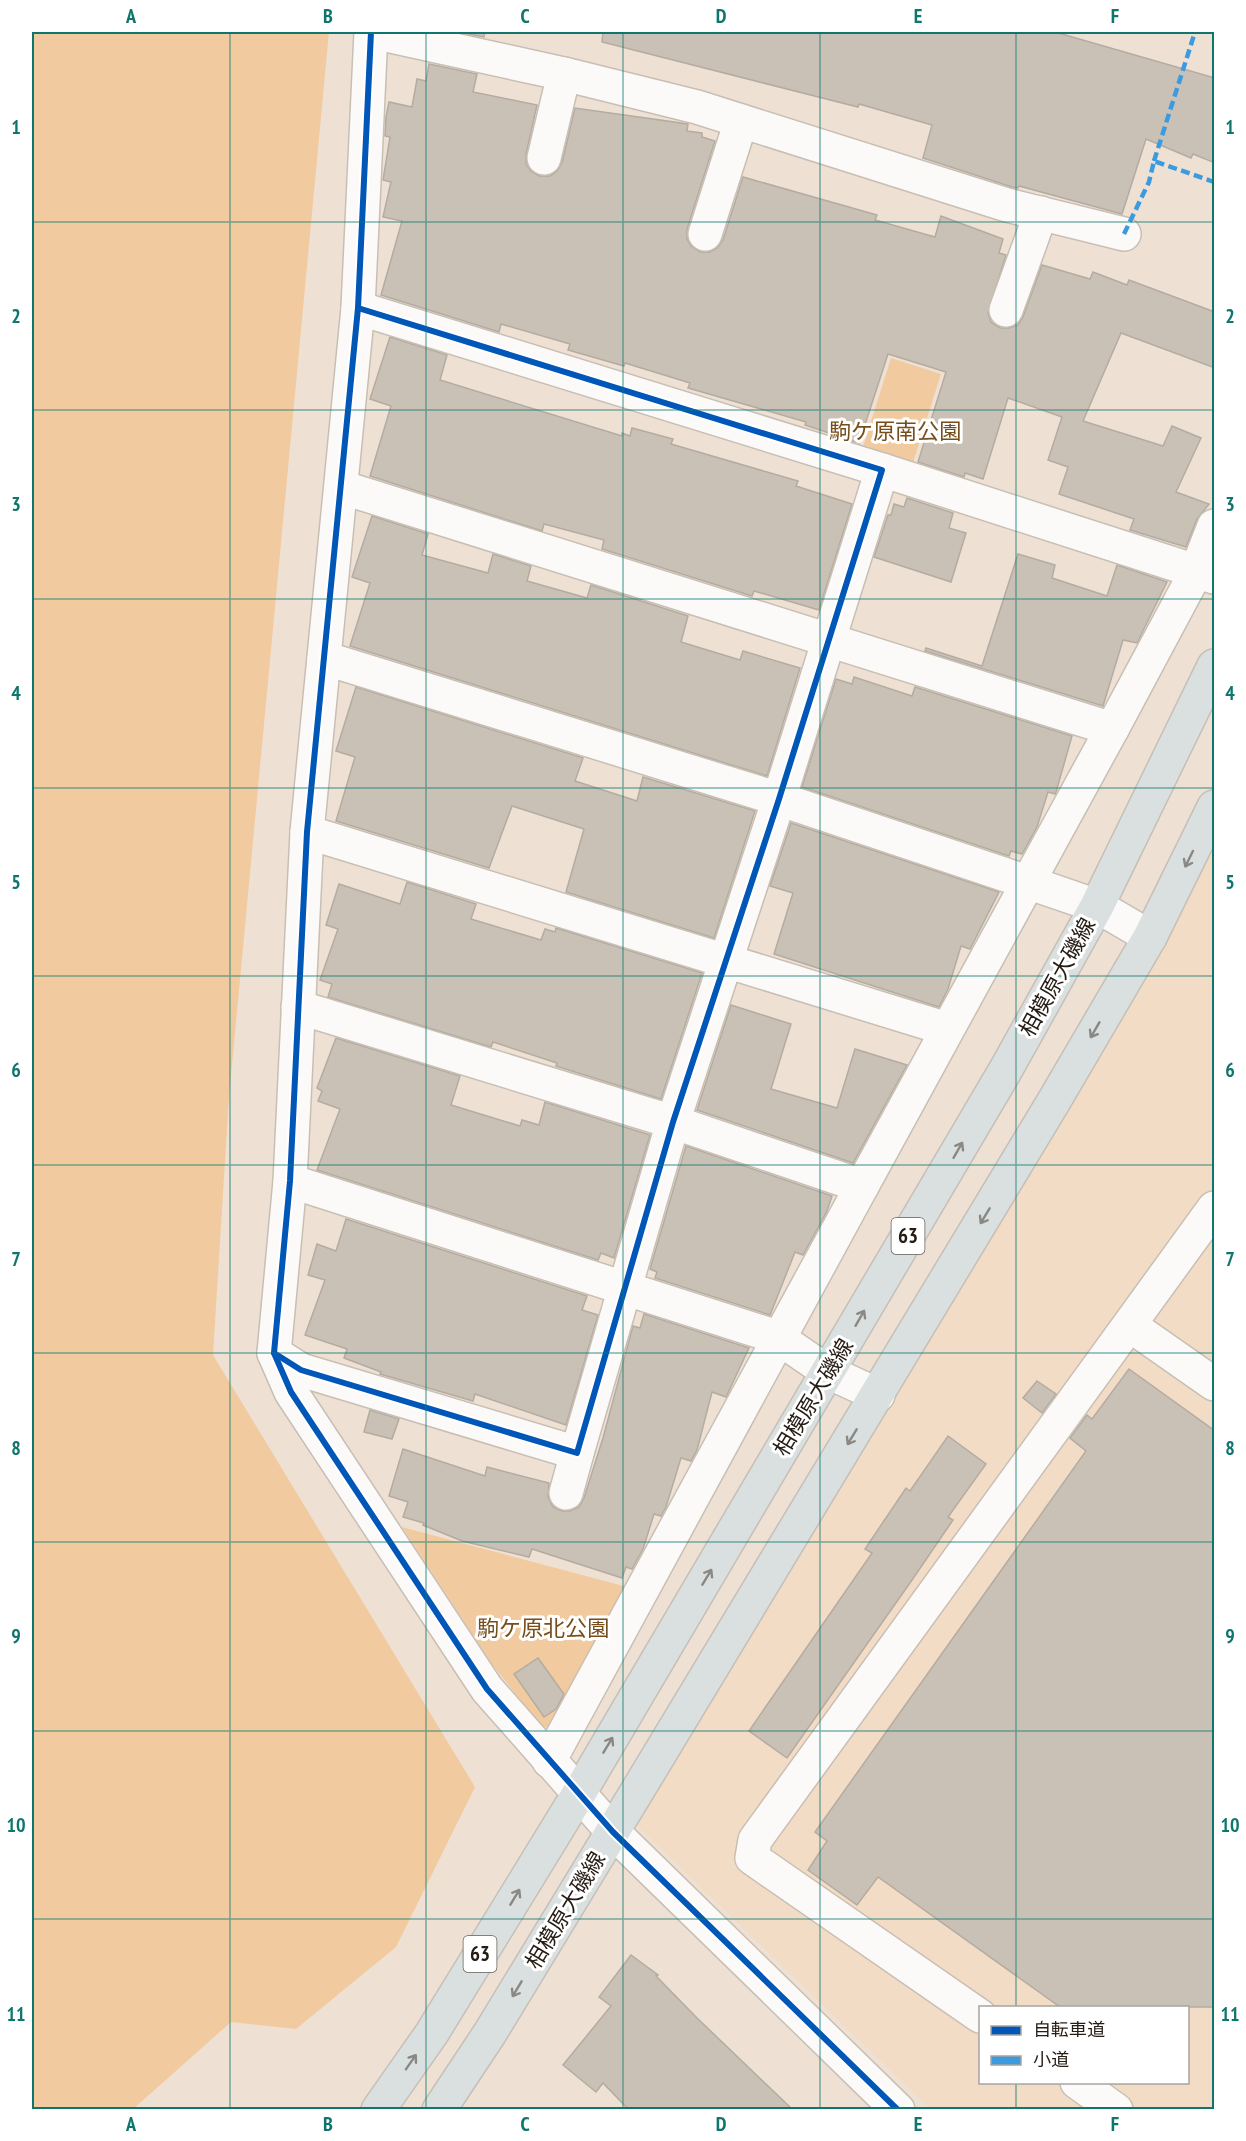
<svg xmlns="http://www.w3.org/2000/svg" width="1246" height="2141" viewBox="0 0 1246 2141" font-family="'PT Sans Narrow','Noto Sans JP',sans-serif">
<rect width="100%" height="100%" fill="#eee1d4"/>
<path fill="#f2dcc6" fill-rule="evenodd" d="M1214,805V2109H930L636,1825ZM980,2008H1188V2082H980Z"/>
<g fill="#f2ca9f">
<path d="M32,32H329L229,1097L213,1355L475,1787L396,1947L296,2029L231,2022L132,2110L32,2109Z"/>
<path d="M891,358L941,374L912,466L862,450Z"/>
<path d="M402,1527L631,1588L556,1731L540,1725L492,1664Z"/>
</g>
<g fill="#cac1b6" stroke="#b4aba1" stroke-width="1.5">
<path d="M457,32H485L484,37Z"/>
<path d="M603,32H1055L1215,78V163L1193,154L1191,158L1146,139L1122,214L1019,186L1018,188L1012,187L923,158L932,125L859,104L858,107L602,42Z"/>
<path d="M429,64L477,74L473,92L537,105L526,154V164L531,171L539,176H550L557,171L562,163L575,108L688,124L687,131L702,133V137L715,141L687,229V239L691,246L700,252H710L717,248L723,240L743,177L877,215L875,220L935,237L941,216L1003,239L999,253L1006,255L988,313L991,322L1000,328H1009L1018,325L1023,317L1042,265L1090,279L1093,272L1127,285L1129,280L1215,312V368L1121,333L1083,421L1163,446L1172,426L1201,438L1176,492L1209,504L1197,519L1186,547L1130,530L1134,519L1059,494L1068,467L1048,460L1062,417L1008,398L983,479L965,473L964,477L918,462L946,372L888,354L859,443L805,425L806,422L688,388L690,383L625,363L624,366L568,350L570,344L501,324L499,332L381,295L402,221L383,217L391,182L383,180L390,137L385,136L386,117L389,102L412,107L417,79L426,81Z"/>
<path d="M390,337L447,355L440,380L622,436V433L630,436L632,428L673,439L671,444L798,481L796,486L852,504L819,610L754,591L752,596L602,549L604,540L544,524L542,531L370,476L391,406L370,399Z"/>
<path d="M907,498L953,513L949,528L966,533L951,582L874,557L888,515H891L894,504L904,507Z"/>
<path d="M372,516L428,534L422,555L488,573L493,554L531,566L527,581L587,598L591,585L688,616L681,642L740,660L743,651L800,668L767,776L350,646L370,583L352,577Z"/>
<path d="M1018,554L1055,565L1052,578L1107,596L1117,565L1167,582L1137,643L1123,640L1103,706L925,651L926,648L982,666Z"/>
<path d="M854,677L912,696L915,687L1072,736L1056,792L1055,794L1048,792L1037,827L1022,854L1011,851L1009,856L802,787L836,679L852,684Z"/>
<path d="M356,687L583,758L575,781L637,801L643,777L755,811L714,938L566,892L584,829L512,806L489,868L336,821L355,757L336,751Z"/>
<path d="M791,823L999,892L970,949L961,946L948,989L939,1007L774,954L793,893L770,886Z"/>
<path d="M407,882L476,904L471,919L541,940L545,929L555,932L556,928L702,973L661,1099L556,1066L557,1063L493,1042L491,1047L328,997L332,984L320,980L338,929L326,925L339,884L400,904Z"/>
<path d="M731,1005L791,1024L771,1089L837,1108L855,1049L907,1065L853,1163L697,1110Z"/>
<path d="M336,1038L460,1076L451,1105L520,1126L522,1120L539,1125L545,1102L650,1135L614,1258L601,1253L598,1260L317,1170L340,1109L318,1101L322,1091L317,1088Z"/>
<path d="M686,1146L832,1196L827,1211L803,1255L795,1252L770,1315L655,1278L657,1272L650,1269Z"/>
<path d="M346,1219L587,1296L582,1310L598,1315L566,1425L475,1394L473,1401L380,1374L381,1372L344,1358L347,1349L305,1335L325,1280L308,1275L317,1244L336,1251Z"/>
<path d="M644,1314L749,1348L726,1397L712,1392L697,1450L691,1461L681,1458L666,1507L661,1516L654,1514L643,1549L632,1569L626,1567L622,1578L532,1549L529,1557L462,1541L423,1525L424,1523L403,1517L408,1502L389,1496L403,1449L485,1476L487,1467L549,1483L548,1497L553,1507L562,1511H570L579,1507L584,1498L603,1438L633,1326L640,1328Z"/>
<path d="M1129,1369L1215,1431V2007H1060L878,1877L857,1905L808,1870L827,1841L815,1832L1086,1451L1070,1438L1087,1415L1092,1419Z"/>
<path d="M1037,1381L1056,1394L1042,1413L1023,1398Z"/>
<path d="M370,1410L399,1419L392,1439L364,1432Z"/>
<path d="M948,1436L986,1464L948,1517L953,1520L912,1580L787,1758L749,1731L872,1553L865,1549L906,1488L910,1491Z"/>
<path d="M538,1658L564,1694L556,1709L544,1717L514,1674Z"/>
<path d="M631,1955L658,1975L656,1976L697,2018L792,2109H628L603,2083L596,2092L563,2065L611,2006L599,1997Z"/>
</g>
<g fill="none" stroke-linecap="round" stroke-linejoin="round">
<g stroke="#c8bfb4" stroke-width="36">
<g id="minor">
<path d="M371,32L358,308L307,832L290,1181L274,1353L291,1392L487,1689L613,1832L898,2110"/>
<path d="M372,32L564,74L697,107L1007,205L1124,234"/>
<path d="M544,158L564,74"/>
<path d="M705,234L741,121"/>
<path d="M1006,310L1041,213"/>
<path d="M882,470L1214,577"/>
<path d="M341,487L1112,729"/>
<path d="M324,658L779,799L1027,882L1097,906L1150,937"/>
<path d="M307,832L947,1029"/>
<path d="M298,1007L673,1122L862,1186L1112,729L1196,572L1214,526"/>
<path d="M290,1181L777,1337L828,1372L878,1395"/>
<path d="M1131,1326L1214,1384"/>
<path d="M274,1353L301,1370L577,1453L673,1122L779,799L882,470L358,308"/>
<path d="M566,1493L577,1453"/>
<path d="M549,1761L862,1186"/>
<path d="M980,2016L752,1858L755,1840L1214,1208"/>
<path d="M1077,2082L1116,2110"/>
</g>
</g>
<g stroke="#c5bfb8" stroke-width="36">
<g id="major">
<path d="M378,2110L432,2033L578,1795L1005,1071L1097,906L1214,666"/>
<path d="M439,2110L490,2033L639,1788L1054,1101L1150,937L1214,807"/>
</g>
</g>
<use href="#minor" stroke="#fcfaf9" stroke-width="33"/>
<use href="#major" stroke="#dae0df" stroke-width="33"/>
<g stroke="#3c9bde" stroke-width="4.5" stroke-dasharray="9 4.5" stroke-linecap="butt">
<path d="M1154,161L1195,32"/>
<path d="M1124,234L1149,182L1154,161L1214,182"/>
</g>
<g stroke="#fff" stroke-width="10">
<g id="cycleway">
<path d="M371,32L358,308L307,832L290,1181L274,1353L291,1392L487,1689L613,1832L898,2110"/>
<path d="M274,1353L301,1370L577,1453L673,1122L779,799L882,470L358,308"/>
</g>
</g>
<use href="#cycleway" stroke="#0057b8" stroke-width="6"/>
</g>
<defs><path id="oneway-shaft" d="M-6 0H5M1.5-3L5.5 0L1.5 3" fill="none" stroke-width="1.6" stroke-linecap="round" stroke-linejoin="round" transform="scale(1.5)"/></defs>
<g stroke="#898884">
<use href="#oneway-shaft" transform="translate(1189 859) rotate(116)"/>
<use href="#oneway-shaft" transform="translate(1095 1030) rotate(120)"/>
<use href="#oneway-shaft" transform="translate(958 1150) rotate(-60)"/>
<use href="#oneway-shaft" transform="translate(985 1216) rotate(121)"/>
<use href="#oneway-shaft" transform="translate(860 1318) rotate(-60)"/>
<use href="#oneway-shaft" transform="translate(852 1437) rotate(121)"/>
<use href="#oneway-shaft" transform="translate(707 1577) rotate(-59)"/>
<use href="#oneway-shaft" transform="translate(608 1745) rotate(-59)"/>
<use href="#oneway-shaft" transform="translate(515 1897) rotate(-59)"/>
<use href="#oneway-shaft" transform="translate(517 1989) rotate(121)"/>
<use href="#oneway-shaft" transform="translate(411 2062) rotate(-55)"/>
</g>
<path fill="none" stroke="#0f766e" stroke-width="1.5" stroke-opacity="0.55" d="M230,32V2110M426,32V2110M623,32V2110M820,32V2110M1016,32V2008M32,222H1214M32,410H1214M32,599H1214M32,788H1214M32,976H1214M32,1165H1214M32,1353H1214M32,1542H1214M32,1731H1214M32,1919H1214M1016,2082V2110"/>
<g text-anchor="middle" stroke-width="6" stroke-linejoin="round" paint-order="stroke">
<g fill="#fff" stroke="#66605a" stroke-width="1.5">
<rect x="891.5" y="1218" width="33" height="36" rx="4.5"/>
<rect x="463.5" y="1936" width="33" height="36" rx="4.5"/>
</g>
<g font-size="21" font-weight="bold" fill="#251c14">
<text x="908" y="1243">63</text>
<text x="480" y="1961">63</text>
</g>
<g font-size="22" fill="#774d1a" stroke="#fff">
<text x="895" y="439">駒ケ原南公園</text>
<text x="543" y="1636">駒ケ原北公園</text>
</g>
<g font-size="22" fill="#251c14" stroke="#fff">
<text transform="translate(1057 977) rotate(-61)" y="8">相模原大磯線</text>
<text transform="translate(813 1397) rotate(-59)" y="8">相模原大磯線</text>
<text transform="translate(565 1910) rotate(-59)" y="8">相模原大磯線</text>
</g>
</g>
<rect width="1246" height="2141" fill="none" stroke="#ffffff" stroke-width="66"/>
<rect x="979" y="2006" width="210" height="78" fill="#ffffff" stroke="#a8a4a1" stroke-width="1.5"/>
<rect x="991" y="2026" width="30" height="9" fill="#0057b8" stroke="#a8a4a1" stroke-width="1.5"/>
<text x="1033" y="2036" font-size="18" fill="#251c14">自転車道</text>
<rect x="991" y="2056" width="30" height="9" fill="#3c9bde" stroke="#a8a4a1" stroke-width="1.5"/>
<text x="1033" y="2066" font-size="18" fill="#251c14">小道</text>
<rect x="33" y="33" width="1180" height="2075" fill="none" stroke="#0f766e" stroke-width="2"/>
<g font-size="20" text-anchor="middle" font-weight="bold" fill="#0f766e">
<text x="131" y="23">A</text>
<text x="328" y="23">B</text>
<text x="525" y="23">C</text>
<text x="721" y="23">D</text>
<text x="918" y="23">E</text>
<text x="1115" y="23">F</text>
<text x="16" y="134">1</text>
<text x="1230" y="134">1</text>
<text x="16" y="323">2</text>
<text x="1230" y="323">2</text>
<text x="16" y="511">3</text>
<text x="1230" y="511">3</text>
<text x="16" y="700">4</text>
<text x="1230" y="700">4</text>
<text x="16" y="889">5</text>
<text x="1230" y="889">5</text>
<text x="16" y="1077">6</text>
<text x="1230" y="1077">6</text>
<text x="16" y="1266">7</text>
<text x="1230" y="1266">7</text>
<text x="16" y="1455">8</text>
<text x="1230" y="1455">8</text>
<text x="16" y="1643">9</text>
<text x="1230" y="1643">9</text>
<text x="16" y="1832">10</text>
<text x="1230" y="1832">10</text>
<text x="16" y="2021">11</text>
<text x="1230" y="2021">11</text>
<text x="131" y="2131">A</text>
<text x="328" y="2131">B</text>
<text x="525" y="2131">C</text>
<text x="721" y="2131">D</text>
<text x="918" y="2131">E</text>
<text x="1115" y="2131">F</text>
</g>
</svg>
